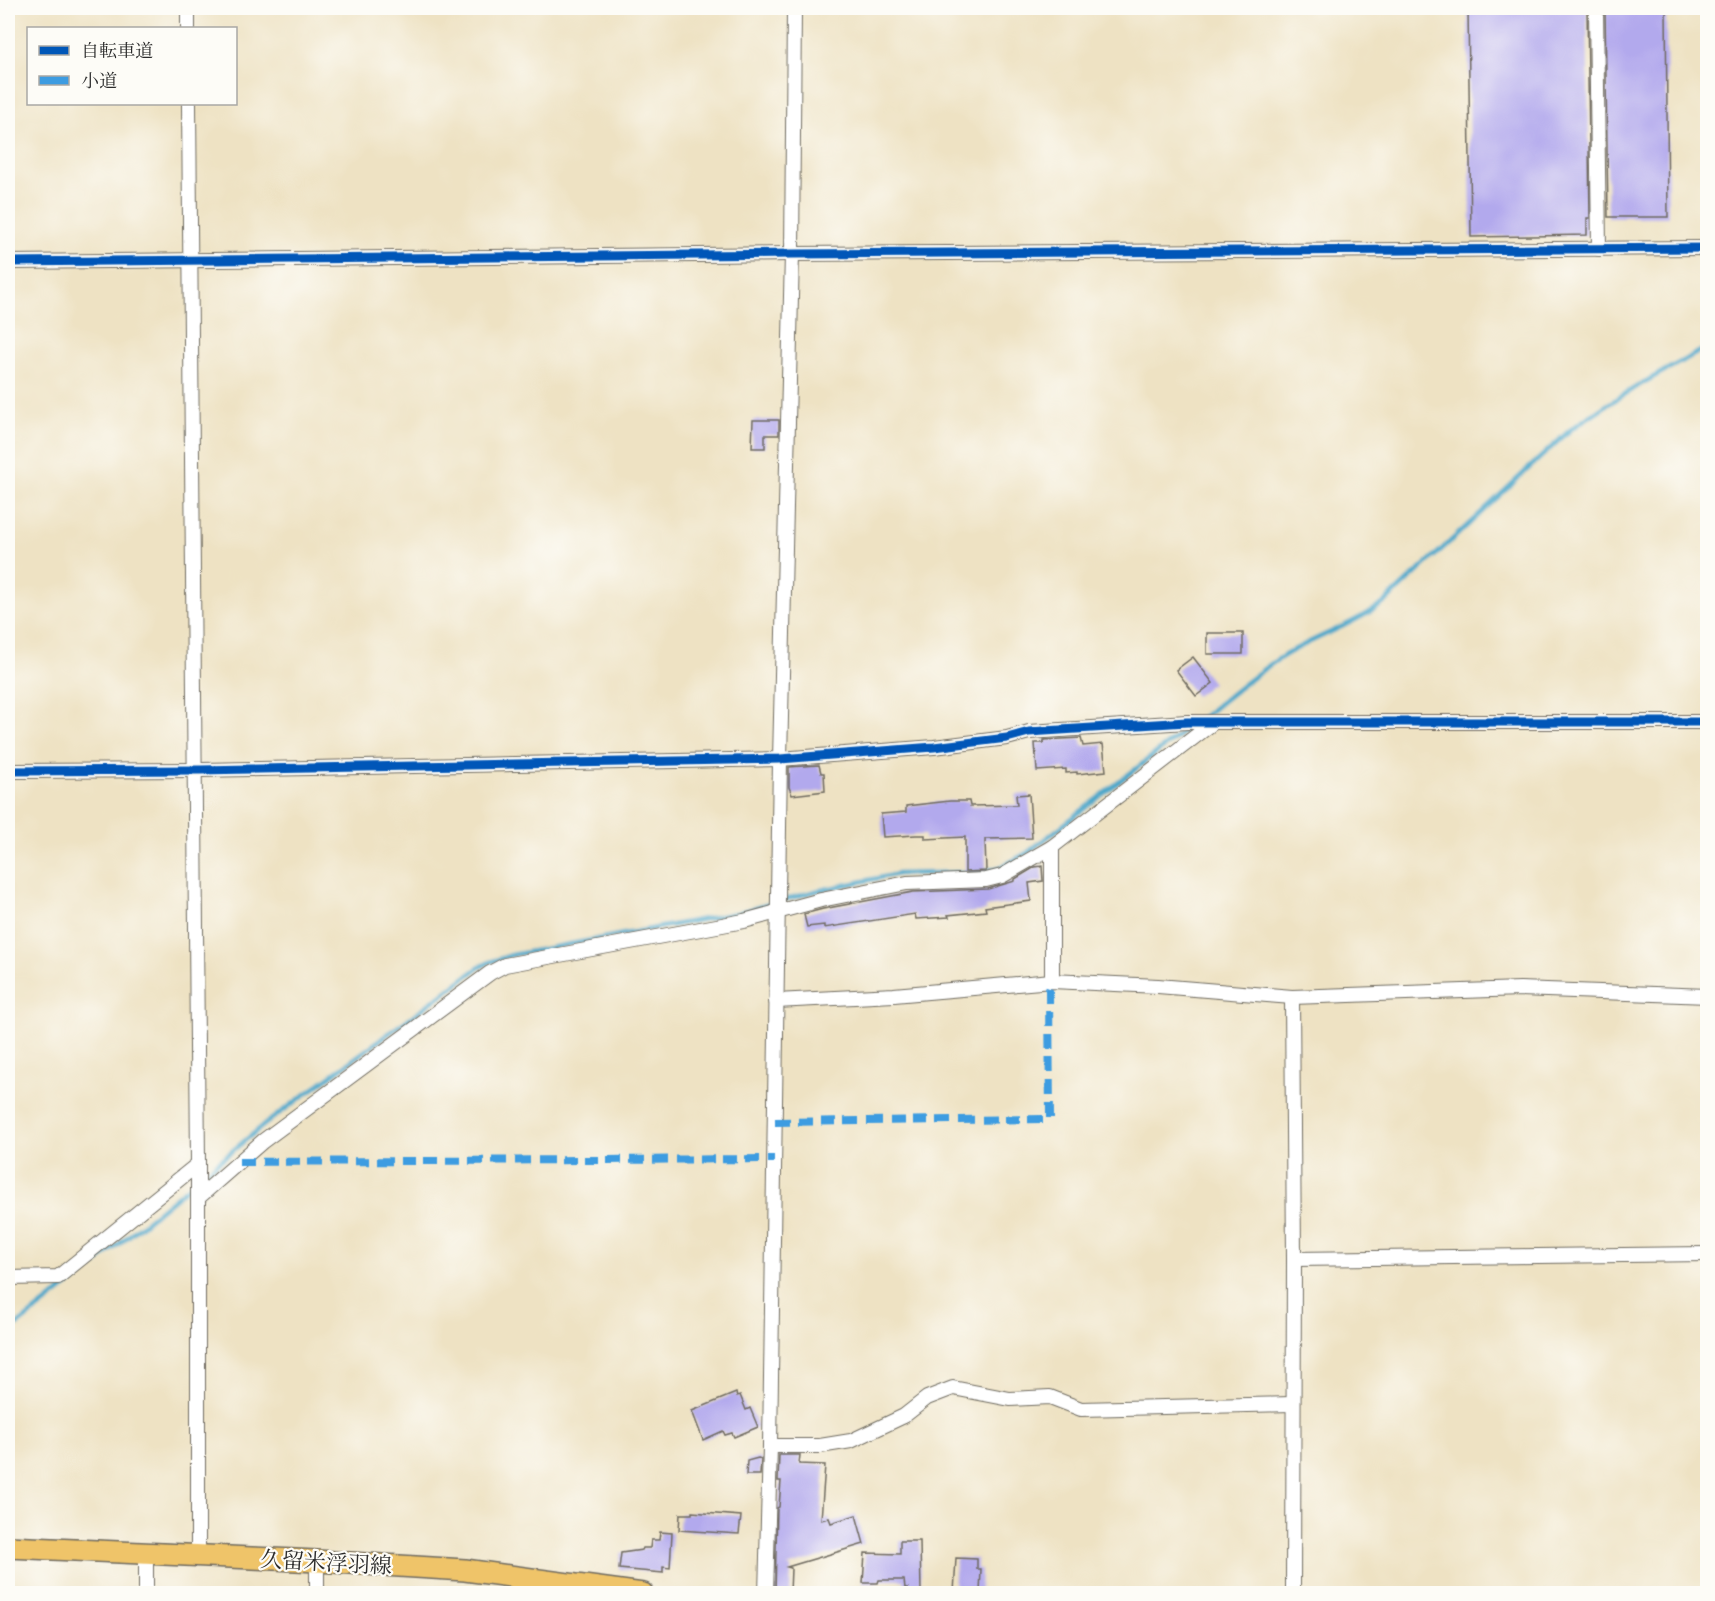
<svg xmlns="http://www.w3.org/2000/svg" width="1715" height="1601" viewBox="0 0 1715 1601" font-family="'Sorts Mill Goudy','Noto Serif JP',serif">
<rect width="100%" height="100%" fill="#fdfcf7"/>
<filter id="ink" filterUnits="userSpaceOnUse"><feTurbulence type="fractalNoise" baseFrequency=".0167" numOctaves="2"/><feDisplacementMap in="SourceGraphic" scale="12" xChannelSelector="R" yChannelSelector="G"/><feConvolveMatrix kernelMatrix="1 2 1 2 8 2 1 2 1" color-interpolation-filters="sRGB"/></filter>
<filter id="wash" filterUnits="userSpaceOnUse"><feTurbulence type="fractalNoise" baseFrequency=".008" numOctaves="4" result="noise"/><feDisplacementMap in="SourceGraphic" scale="24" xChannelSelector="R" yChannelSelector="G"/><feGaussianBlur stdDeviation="1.35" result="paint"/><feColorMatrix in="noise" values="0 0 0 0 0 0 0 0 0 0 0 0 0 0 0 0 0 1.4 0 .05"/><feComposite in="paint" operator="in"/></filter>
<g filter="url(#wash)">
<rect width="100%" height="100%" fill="#eee2c3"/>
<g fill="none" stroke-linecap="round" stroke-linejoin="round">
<g stroke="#4ca7ca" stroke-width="4.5">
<path d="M1200,719C1228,697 1255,673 1285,655C1317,636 1353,625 1384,603L1570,430C1614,398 1660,373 1708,347"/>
<path d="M200,1177L269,1121L478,968L490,962L512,955L737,913L816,891L898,874L980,872L1001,867L1027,853L1191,726"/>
<path d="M8,1332L79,1277L194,1182"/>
</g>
</g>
<g id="blocks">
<g fill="#b2a9ed">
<path d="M1468,8H1587L1590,218H1587V235L1471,237Z"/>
<path d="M1605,8H1666L1668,217H1608Z"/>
<path d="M753,420H779V435H765V448H752Z"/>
<rect x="1207" y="633" width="36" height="21"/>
<path d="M1193,657L1213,683L1196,696L1176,670Z"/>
<path d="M1081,738L1083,746L1103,744L1106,771L1077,774V772L1066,773V769L1037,771L1035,743H1044V740Z"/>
<path d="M819,765L821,773H824L825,791L792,795L789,787V767Z"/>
<path d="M1029,794L1032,838L985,839L986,871L965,872V837L925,839V835H916L883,837L881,814L906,812V806L950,801H969L970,806L1017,805L1016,795Z"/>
<path d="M1042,866L1043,881L1029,883L1031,901L985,907L986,911L948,915L949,917L916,919L915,914L824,928V925L807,927L805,919L804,914L823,909L913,892L988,889L1015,881V879L1035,867Z"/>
<path d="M736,1393L737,1396L740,1395L746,1410L750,1408L758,1427L734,1437L732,1433L725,1435L723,1431L703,1440L692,1411Z"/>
<path d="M779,1455H800L799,1464L825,1465L821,1520L829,1518L831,1523L856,1515L864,1544L787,1567L791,1568L790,1593H775L777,1508L779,1507L781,1481H778Z"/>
<path d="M758,1458L761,1459L760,1475H746L747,1461Z"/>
<path d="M692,1512L741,1516L739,1534L679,1530L680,1514H692Z"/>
<path d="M660,1532L672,1533L670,1568L663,1567V1573L619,1569L621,1553L642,1550L643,1548H650L651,1540H659Z"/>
<path d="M900,1541H920L921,1593H908V1588H905L904,1580H879L878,1583H863L865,1553L900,1554Z"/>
<path d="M956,1558L977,1559V1569H981L980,1593H954Z"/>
</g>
</g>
</g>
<g filter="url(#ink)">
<use href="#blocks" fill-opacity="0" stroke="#6f6b60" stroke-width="1.5"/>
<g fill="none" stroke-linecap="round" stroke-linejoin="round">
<g stroke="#6f6b60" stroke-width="16">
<g id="street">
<path d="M188,8V28"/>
<path d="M1596,8L1599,249"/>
<path d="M8,262L792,254L1708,248"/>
<path d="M8,771L201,770L780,759L934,747L1007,738L1029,732L1187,722H1708"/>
<path d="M1052,981V847L1214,722"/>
<path d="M1292,997L1294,1259L1293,1594"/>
<path d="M776,1001L894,995L1052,981L1158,986L1292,997L1520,989L1708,996"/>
<path d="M198,1164V1556"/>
<path d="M198,1198L263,1141L490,973L505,965L744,921L821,900L907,883L986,880L1002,876L1052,847"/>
<path d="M1294,1259L1708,1254"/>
<path d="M8,1278L58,1277L198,1164L189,104"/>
<path d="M770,1446H820L851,1441L904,1416L927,1398L953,1388L1010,1399L1050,1397L1081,1409L1292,1404"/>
<path d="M146,1594V1553"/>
<path d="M317,1594V1561"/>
<path d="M766,1594L770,1446L780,759L792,254L794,8"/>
</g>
</g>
<g stroke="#6f6b60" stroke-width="24">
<path id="primary" d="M8,1547L317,1561L465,1570L643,1594"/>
</g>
<use href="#street" stroke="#fff" stroke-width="14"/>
<use href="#primary" stroke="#efc469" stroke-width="21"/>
<g stroke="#3d9ce1" stroke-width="8" stroke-dasharray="15 8" stroke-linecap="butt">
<path d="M775,1122L1050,1119L1049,990L1052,981"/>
<path d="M239,1162L774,1159"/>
</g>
<g stroke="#fdfcf7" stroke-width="13">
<g id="cycleway">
<path d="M8,262L792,254L1708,248"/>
<path d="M8,771L201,770L780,759L934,747L1007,738L1029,732L1187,722H1708"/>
</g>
</g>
<use href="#cycleway" stroke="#0057b8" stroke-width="9"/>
</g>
</g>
<g text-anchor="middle" stroke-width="4.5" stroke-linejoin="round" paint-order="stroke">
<g font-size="22" fill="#2b2b2b" stroke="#fdfcf7">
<text transform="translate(326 1562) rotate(3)" y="8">久留米浮羽線</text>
</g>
</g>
<rect width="1715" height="1601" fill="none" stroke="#fdfcf7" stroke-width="30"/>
<rect x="27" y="27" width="210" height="78" fill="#fdfcf7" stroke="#a9a8a5" stroke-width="1.5"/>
<rect x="39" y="46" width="30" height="9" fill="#0057b8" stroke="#a9a8a5" stroke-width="1.5"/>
<text x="81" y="57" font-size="18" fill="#2b2b2b">自転車道</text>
<rect x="39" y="76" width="30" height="9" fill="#3d9ce1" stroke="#a9a8a5" stroke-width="1.5"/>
<text x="81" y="87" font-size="18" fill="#2b2b2b">小道</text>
</svg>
